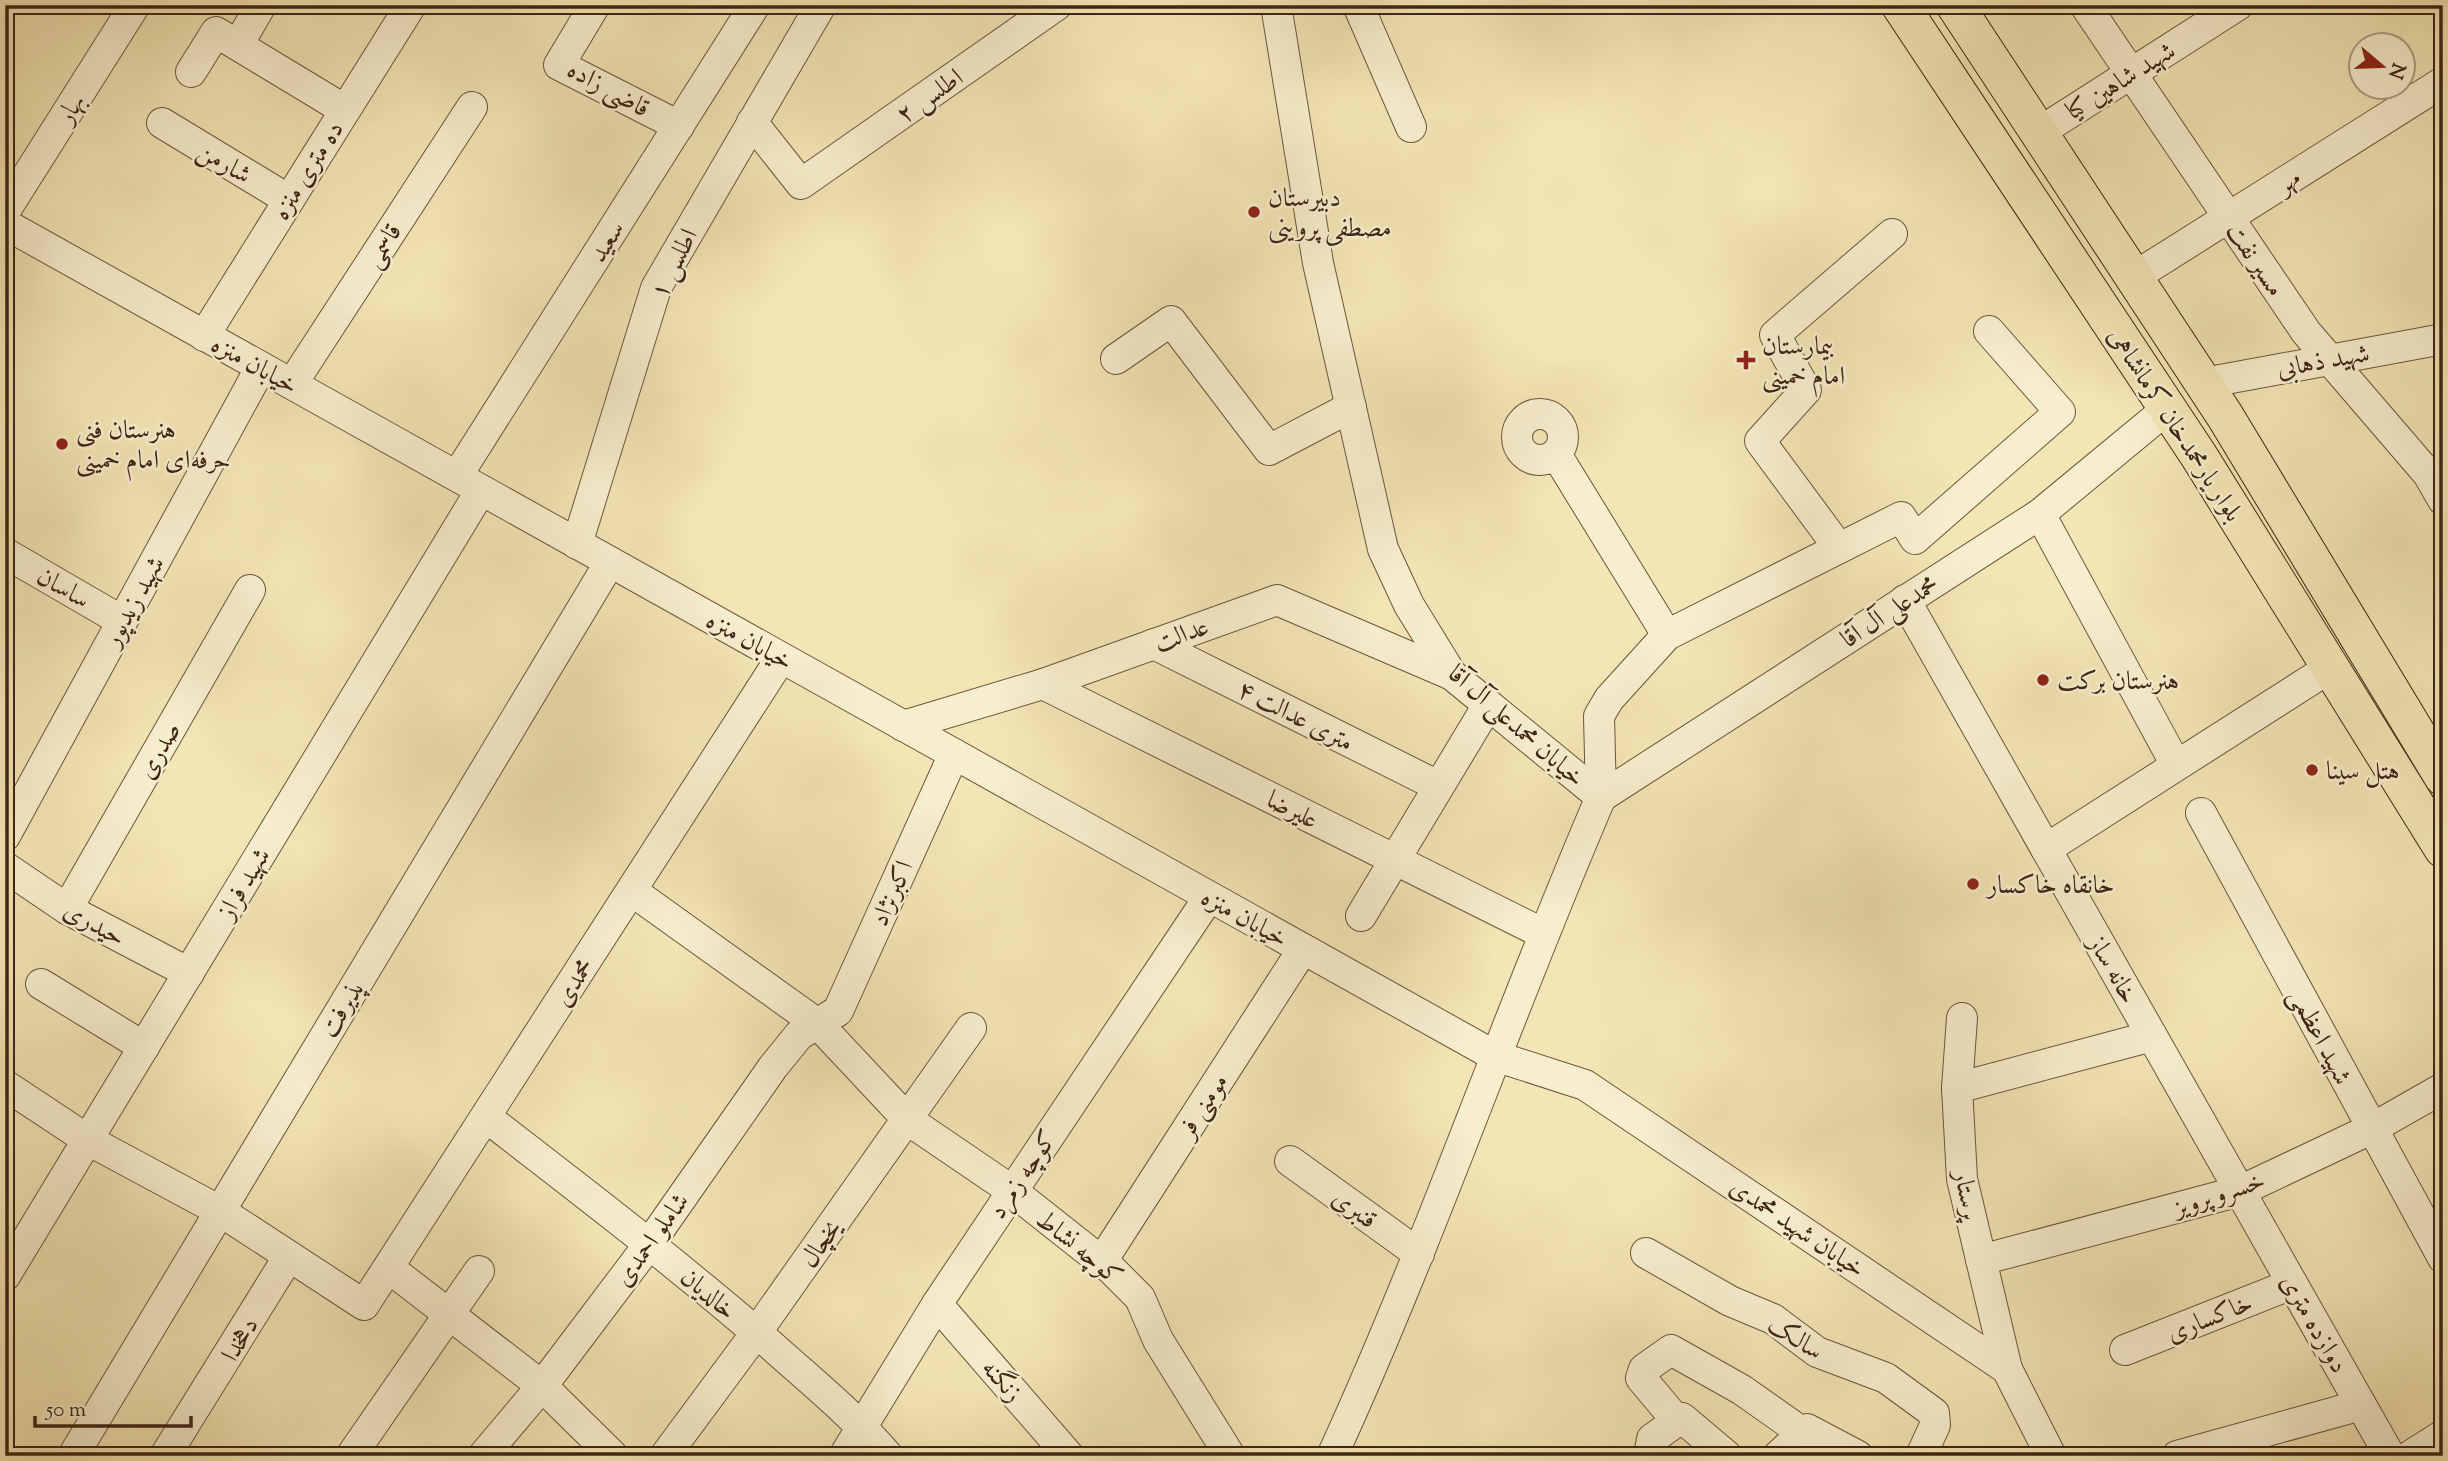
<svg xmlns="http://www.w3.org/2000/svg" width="2448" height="1461" viewBox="0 0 2448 1461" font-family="'Sorts Mill Goudy',Amiri,serif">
<rect width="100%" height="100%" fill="#f3e5b4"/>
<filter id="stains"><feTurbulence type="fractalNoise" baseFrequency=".00286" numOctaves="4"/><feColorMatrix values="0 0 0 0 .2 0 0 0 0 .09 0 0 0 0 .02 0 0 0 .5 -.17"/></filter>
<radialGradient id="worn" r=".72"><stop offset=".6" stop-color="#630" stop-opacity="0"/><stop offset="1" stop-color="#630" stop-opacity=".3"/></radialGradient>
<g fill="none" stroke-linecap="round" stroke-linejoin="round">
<g stroke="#6b553d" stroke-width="32">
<g id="minor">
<path d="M595,5L559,65L679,126"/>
<path d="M1276,5L1318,263L1383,549L1409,605L1452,675L1601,797C1507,1015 1431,1240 1332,1456"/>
<path d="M1358,5L1411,127"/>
<path d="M2085,5L2306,332L2428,474L2443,500"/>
<path d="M238,45L261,5"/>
<path d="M191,72L216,32L345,110"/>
<path d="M752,122L801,184L1057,5"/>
<path d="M162,123L289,200"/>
<path d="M2038,133L2238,5"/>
<path d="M5,211L135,5"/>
<path d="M5,224L1495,1056L1585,1085L2007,1369L2051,1456"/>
<path d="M2134,277L2443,82"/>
<path d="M204,336L411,5"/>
<path d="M1116,359L1171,321L1269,450L1351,407"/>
<path d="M2204,383L2443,339"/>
<path d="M292,384L472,107"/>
<circle cx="1540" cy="437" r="23"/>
<path d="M1556,454L1667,635"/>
<path d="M457,476L755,5"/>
<path d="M2040,514L2176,765"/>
<path d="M577,544L656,288L821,5"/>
<path d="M1839,548L1760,441L1806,390L1775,335L1892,234"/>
<path d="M5,553L122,621"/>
<path d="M1905,600L2390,1456"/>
<path d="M1154,644L1438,786"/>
<path d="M1043,684L1542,933"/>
<path d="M903,726L1043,684L1277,600L1452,675"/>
<path d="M1601,797L1599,716L1609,699L1667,635L1901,517L1915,539L2060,412L1989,331"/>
<path d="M1601,797L2040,514L2167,409"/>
<path d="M2201,813L2443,1258"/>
<path d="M5,836L261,367"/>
<path d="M2046,849L2331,667"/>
<path d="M5,867L67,909L189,973"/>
<path d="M632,891L819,1025L908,1120L1011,1190L1111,1269L1140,1298L1158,1340L1230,1456"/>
<path d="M67,909L250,590"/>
<path d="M1361,916L1488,705"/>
<path d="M41,984L144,1047"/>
<path d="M1962,1018L1957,1088L1962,1179L2007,1369"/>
<path d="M5,1085L88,1140L220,1211L364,1305L781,658"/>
<path d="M1957,1088L2152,1036"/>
<path d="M486,1117C583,1192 680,1266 772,1346C812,1382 853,1415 888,1456"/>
<path d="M1290,1161L1419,1254"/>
<path d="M1646,1253L1730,1301L1773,1319L1817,1352L1886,1378L1934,1413L1935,1425L1921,1456"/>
<path d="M1981,1260L2240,1191L2371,1129L2443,1088"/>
<path d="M1102,1261L1303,949"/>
<path d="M389,1268L542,1386L613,1456"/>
<path d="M5,1276L481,490"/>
<path d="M937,1304L1069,1456"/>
<path d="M2125,1350L2292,1284"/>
<path d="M1677,1421L1682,1418L1727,1456"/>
<path d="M73,1456L610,562"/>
<path d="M165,1456L289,1256"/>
<path d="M351,1456L479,1271"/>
<path d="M483,1456L542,1386L650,1243L773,1067L799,1035L838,1011L954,754"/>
<path d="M665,1456L756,1333L971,1028"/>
<path d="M844,1456L937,1304L1209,897"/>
<path d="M1649,1456L1652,1439L1677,1421L1641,1378L1644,1369L1671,1350L1742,1390L1803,1433"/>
<path d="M1778,1456L1807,1429L1858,1456"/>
<path d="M2177,1456L2361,1405"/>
<path d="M2410,1456L2443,1435"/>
</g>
</g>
<g stroke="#3e2515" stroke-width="39">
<g id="major">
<path d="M1900,5L2199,456L2443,849"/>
<path d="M1955,5L2225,416L2443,777"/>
</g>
</g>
<use href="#minor" stroke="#f7eece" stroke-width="30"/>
<use href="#major" stroke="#f3e5b4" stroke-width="37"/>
</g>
<g fill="#8f2418" stroke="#f7eece" stroke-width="2.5">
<circle cx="1254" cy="212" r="7"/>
<path d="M1742.5 349.5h7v7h7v7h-7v7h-7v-7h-7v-7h7z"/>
<circle cx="62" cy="444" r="7"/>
<circle cx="2043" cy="680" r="7"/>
<circle cx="2312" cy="770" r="7"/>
<circle cx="1973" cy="884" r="7"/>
</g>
<g text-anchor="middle" stroke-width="5" stroke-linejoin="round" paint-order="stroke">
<g font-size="26" fill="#3e2515" stroke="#f7eece">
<text transform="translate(2120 80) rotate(-32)" y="9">شهید شاهین کیا</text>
<text transform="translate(609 88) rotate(29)" y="9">قاضی زاده</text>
<text transform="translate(929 95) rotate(-35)" y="9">اطلس ۲</text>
<text transform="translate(70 108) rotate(-58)" y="9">بهار</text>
<text transform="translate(225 162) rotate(31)" y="9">شارمن</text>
<text transform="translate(307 170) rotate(-58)" y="9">ده متری منزه</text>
<text transform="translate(2288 180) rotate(-32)" y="9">مهر</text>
<text transform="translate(606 241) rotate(-58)" y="9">سعید</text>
<text transform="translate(382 245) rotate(-57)" y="9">قاسمی</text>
<text transform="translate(2256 259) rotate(56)" y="9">مسیر نفت</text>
<text transform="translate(673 263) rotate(-63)" y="9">اطلس ۱</text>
<text transform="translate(2323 360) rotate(-10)" y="9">شهید ذهابی</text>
<text transform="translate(255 364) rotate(29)" y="9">خیابان منزه</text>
<text transform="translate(2176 424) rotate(57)" y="9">بلوار یارمحمدخان کرمانشاهی</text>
<text transform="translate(64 587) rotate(30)" y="9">ساسان</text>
<text transform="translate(133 601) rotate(-61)" y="9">شهید زیدپور</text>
<text transform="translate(1889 611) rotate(-33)" y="9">محمدعلی آل آقا</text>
<text transform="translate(1181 634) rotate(-20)" y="9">عدالت</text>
<text transform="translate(750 640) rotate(29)" y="9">خیابان منزه</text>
<text transform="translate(1296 715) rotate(27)" y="9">۴ متری عدالت</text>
<text transform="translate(1517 725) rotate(41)" y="9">خیابان محمدعلی آل آقا</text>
<text transform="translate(158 750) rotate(-60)" y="9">صدری</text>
<text transform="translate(1293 809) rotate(27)" y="9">علیرضا</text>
<text transform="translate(243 883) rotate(-59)" y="9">شهید فراز</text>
<text transform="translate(891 893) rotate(-66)" y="9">اکبرنژاد</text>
<text transform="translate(1245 917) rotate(29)" y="9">خیابان منزه</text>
<text transform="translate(95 923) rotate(29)" y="9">حیدری</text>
<text transform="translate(2114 969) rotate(60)" y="9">خانه ساز</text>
<text transform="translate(573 982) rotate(-57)" y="9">محمدی</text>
<text transform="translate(341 1009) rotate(-59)" y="9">پذیرفت</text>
<text transform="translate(2321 1036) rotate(62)" y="9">شهید اعظمی</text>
<text transform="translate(1202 1105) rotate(-57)" y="9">مومنی فر</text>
<text transform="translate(1022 1174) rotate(-56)" y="9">کوچه زمرد</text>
<text transform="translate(2219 1193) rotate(-18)" y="9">خسرو پرویز</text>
<text transform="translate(1968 1195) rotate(80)" y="9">پرستار</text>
<text transform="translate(1355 1208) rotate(36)" y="9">قنبری</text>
<text transform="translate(1798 1227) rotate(34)" y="9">خیابان شهید محمدی</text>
<text transform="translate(651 1239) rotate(-54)" y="9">شاملو احمدی</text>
<text transform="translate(820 1243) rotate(-55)" y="9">یخچال</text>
<text transform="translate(1080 1247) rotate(39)" y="9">کوچه نشاط</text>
<text transform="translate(709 1293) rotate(40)" y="9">خالدیان</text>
<text transform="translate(2209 1317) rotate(-22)" y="9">خاکساری</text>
<text transform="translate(2315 1323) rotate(60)" y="9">دوازده متری</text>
<text transform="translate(1796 1337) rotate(32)" y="9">سالک</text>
<text transform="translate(239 1339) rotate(-59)" y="9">دهخدا</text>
<text transform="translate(1003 1380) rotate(49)" y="9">زنگنه</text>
</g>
<g font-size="26" fill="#3e2515" stroke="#f7eece" text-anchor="start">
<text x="1268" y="206">دبیرستان<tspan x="1268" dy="30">مصطفی پروینی</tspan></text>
<text x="1762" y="354">بیمارستان<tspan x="1762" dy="30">امام خمینی</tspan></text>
<text x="76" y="438">هنرستان فنی<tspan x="76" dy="30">حرفه‌ای امام خمینی</tspan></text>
<text x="2057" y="689">هنرستان برکت</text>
<text x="2326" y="779">هتل سینا</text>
<text x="1987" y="893">خانقاه خاکسار</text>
</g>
</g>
<rect width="2448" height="1461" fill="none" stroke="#f3e5b4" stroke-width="28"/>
<rect x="7" y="7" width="2434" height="1447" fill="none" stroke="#3e2515" stroke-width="3.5"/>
<rect x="14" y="14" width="2420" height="1433" fill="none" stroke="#3e2515" stroke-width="2"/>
<g transform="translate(2382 66) rotate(109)"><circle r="33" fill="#f7eece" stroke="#ad9e84" stroke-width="2"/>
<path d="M0-5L12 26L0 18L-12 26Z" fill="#8f2418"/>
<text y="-10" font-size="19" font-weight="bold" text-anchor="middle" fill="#3e2515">N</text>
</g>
<path d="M35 1416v10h156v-10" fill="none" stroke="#3e2515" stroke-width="3.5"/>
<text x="46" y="1416" font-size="21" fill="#3e2515" stroke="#f7eece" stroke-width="5" paint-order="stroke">50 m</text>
<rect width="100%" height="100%" filter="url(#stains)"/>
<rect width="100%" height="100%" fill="url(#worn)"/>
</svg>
